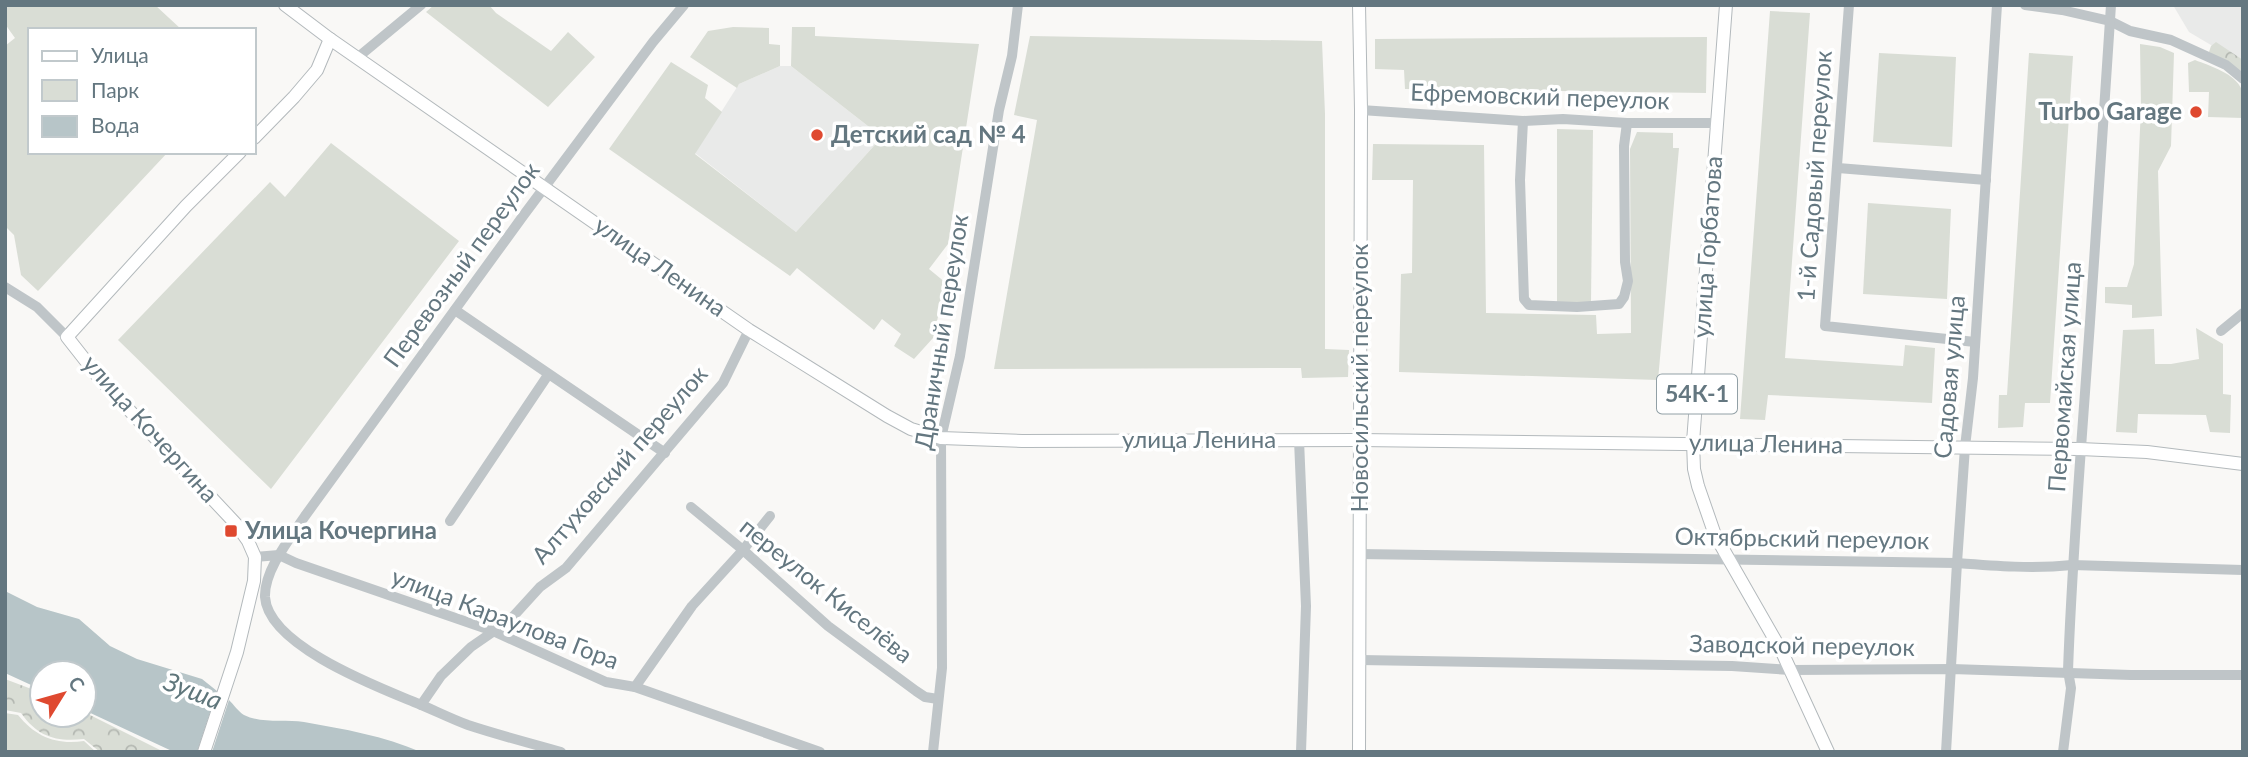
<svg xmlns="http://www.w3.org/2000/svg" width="2248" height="757" viewBox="0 0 2248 757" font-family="Lato,sans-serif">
<defs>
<pattern id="forest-crowns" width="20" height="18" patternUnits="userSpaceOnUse" patternTransform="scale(1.75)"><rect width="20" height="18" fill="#d9ddd5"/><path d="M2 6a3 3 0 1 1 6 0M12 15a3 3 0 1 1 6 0" fill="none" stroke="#b4b8b2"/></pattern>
</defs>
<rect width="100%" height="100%" fill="#f9f8f6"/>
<g fill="#e9eae9">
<path d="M2173,5H2243V64L2189,32Z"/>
<path d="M780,66H791L882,137L796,232L695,153L739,84Z"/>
</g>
<g fill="#d9ddd5">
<path d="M8,5H155L182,30H30V152H168L38,291L21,275L14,235L5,226V46L15,38L5,24V7Z"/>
<path d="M434,5H489L496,13L551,51L568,32L595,57L548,107L426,12Z"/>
<path d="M1770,11L1810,13L1785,358L1903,366L1905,345L1935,348L1932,403L1768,395L1765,420L1740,419Z"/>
<path d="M733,27L769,28V44L780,45V66L739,84L737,88L690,57L708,31Z"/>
<path d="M792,27H815V36L979,44L948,244L929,269L946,283L933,338L914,359L894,346L901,334L882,319L874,330L797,268L790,276L609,149L671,62L708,85L705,98L722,112L695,154L796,232L882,137L791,66Z"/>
<path d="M1030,36L1322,41L1325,114V349L1349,350L1348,377L1302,378L1301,368L994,369L1037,120L1014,115Z"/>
<path d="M1707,37L1706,93L1405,89L1404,70L1375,69V39Z"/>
<path d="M2140,44L2160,47L2174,53L2171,146L2158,171L2162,316L2132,318V305L2105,303V287H2127L2134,264L2141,107Z"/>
<path d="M1879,53L1956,57L1952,147L1873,142Z"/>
<path d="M2029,53L2073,56L2050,403H2025L2023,427L1998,428L1999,395H2007Z"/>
<path d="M2195,60C2210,66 2235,73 2242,90C2245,97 2243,110 2243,118L2208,117L2209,92H2189L2188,63Z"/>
<path d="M1557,129L1593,130L1591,303L1557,302Z"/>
<path d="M1637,132L1673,133V148H1679L1658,380L1399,372L1401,274L1412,273L1413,180H1372L1373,144L1484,145L1486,313L1596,315L1597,334L1631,333L1630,149Z"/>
<path d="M331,143L459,241L271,489L118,340L270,182L285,197Z"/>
<path d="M1868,203L1951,209L1947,299L1863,294Z"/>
<path d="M2196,328L2223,344V394L2231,395L2230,433L2210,432L2206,415L2138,414L2137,433L2116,432L2123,330L2154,329L2155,364H2171L2199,359Z"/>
<path d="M5,713L18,715C36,737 56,745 84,741L96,752H5Z"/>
</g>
<g fill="url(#forest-crowns)">
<path d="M2216,42L2243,60V73L2209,52L2211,46Z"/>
<path d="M5,679L42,693V715H84V712L164,752H100L84,739C56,742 38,737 21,713L5,710Z"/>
</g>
<g fill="#b7c5c8">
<path d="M5,591L37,607L79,619L110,646L137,659L202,679L217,691L197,752H174L84,710V673H42V690L5,673Z"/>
<path d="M229,700C233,704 239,712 244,715C262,724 285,719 304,722C344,729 384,736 421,752H212Z"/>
</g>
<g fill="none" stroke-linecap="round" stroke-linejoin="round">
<g stroke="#b3b9bc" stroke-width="14">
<g id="major">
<path d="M285,5L330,39L749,330L887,416L911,429L941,438L1022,441L1359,440L2080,449L2147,452L2243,464"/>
<path d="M1726,5L1693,442L1694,469L1698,486L1715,535L1782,652L1828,752"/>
<path d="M254,138L294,97L317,70L330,39"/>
<path d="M204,752L237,652L254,581L255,557L248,541L236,524L100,379L67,337L186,206L240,152"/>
<path d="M1359,752L1361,110L1359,5"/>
</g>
</g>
<g stroke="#bfc5c8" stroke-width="10">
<path d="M1849,5L1825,326L1975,342"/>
<path d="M2025,5L2062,10L2110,21L2130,31L2171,40L2226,65L2243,79"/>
<path d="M357,58L421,5"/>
<path d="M1361,110L1523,121L1563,119L1627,123H1717"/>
<path d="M1523,121L1520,180L1524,299L1529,305L1577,307L1619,304L1624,297L1628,281L1625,262L1624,146L1627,123"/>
<path d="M1838,168L1986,180"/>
<path d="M5,287L37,307L67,337"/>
<path d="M455,310L665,453"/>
<path d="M2221,331L2243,313"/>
<path d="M1299,440L1306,606L1301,752"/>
<path d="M691,507L743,550L828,626L916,691L925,697L938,699"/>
<path d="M450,521L548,375"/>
<path d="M1359,554L1957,563C1995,566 2034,569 2072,565L2243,570"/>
<path d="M255,557L279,555L296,563L493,631L606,682L635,687L820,752"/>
<path d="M1360,660L1732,666L1791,670L1952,669L2131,675H2243"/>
<path d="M635,687L692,606L743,550L770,516"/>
<path d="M421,705L441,676L471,647L510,620L540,587L566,568L723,383L749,330"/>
<path d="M561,752C530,743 498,735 468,725C449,718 432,709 414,702C375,686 268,645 265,597C264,570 291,537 305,516L523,216L653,42L684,5"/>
<path d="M933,752L942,668L941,438L960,356L999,110L1012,56L1018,5"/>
<path d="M1946,752L1957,563L1965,447L1973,378L1997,5"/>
<path d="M2063,752L2071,688L2068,671C2072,555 2082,439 2090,322C2097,217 2104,111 2111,5"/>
</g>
<use href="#major" stroke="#fff" stroke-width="12"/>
</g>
<g fill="#df4930" stroke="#fff" stroke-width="2.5">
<circle cx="2196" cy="112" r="7"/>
<circle cx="817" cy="135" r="7"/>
<rect x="224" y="524" width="14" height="14" rx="3.5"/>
</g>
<g text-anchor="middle" stroke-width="7" stroke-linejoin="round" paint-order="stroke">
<rect fill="#fff" stroke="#92a0a6" stroke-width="2" x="1657" y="374.5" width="80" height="39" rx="5"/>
<g font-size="23" font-weight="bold" fill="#647780">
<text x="1697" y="402">54К-1</text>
</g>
<g font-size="24" fill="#647780" stroke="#fff">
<text transform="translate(1540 97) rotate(2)" y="8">Ефремовский переулок</text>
<text transform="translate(1815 176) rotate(-86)" y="8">1-й Садовый переулок</text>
<text transform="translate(1708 247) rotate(-86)" y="8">улица Горбатова</text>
<text transform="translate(462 265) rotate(-54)" y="8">Перевозный переулок</text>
<text transform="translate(660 267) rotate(35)" y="8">улица Ленина</text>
<text transform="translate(942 332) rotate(-81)" y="8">Драничный переулок</text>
<text transform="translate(1950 377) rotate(-85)" y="8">Садовая улица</text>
<text transform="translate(2065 377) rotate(-86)" y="8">Первомайская улица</text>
<text transform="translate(1360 378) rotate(-90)" y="8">Новосильский переулок</text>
<text transform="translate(150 429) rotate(48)" y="8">улица Кочергина</text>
<text x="1199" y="448">улица Ленина</text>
<text transform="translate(1766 444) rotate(1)" y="8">улица Ленина</text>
<text transform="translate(620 465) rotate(-49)" y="8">Алтуховский переулок</text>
<text transform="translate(1802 539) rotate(1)" y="8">Октябрьский переулок</text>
<text transform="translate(826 591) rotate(39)" y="8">переулок Киселёва</text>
<text transform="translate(505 619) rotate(21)" y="8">улица Караулова Гора</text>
<text transform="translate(1802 646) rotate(1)" y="8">Заводской переулок</text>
</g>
<g font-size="24" font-weight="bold" fill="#647780" stroke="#fff" text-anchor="start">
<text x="2182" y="120" text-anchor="end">Turbo Garage</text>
<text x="831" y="143">Детский сад № 4</text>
<text x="245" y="539">Улица Кочергина</text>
</g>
<g font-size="26" font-style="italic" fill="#5f767b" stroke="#fff">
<text transform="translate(193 691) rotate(21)" y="9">Зуша</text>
</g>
</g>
<rect width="2248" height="757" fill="none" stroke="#647780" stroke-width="14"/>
<rect x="28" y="28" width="228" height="126" fill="#ffffff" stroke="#c1c9cc" stroke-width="2"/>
<rect x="42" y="51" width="35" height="10" fill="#ffffff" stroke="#c1c9cc" stroke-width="2"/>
<text x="91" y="63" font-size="21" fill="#647780">Улица</text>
<rect x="42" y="80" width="35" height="21" fill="#d9ddd5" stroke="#c1c9cc" stroke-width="2"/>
<text x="91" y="98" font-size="21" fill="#647780">Парк</text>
<rect x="42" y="116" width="35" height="21" fill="#b7c5c8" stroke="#c1c9cc" stroke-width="2"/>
<text x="91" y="133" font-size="21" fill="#647780">Вода</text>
<g transform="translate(63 694) rotate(53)"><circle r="33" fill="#ffffff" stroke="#c1c9cc" stroke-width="2"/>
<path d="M0-5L12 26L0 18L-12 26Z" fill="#df4930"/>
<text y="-10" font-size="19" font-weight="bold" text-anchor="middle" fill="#647780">С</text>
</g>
</svg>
